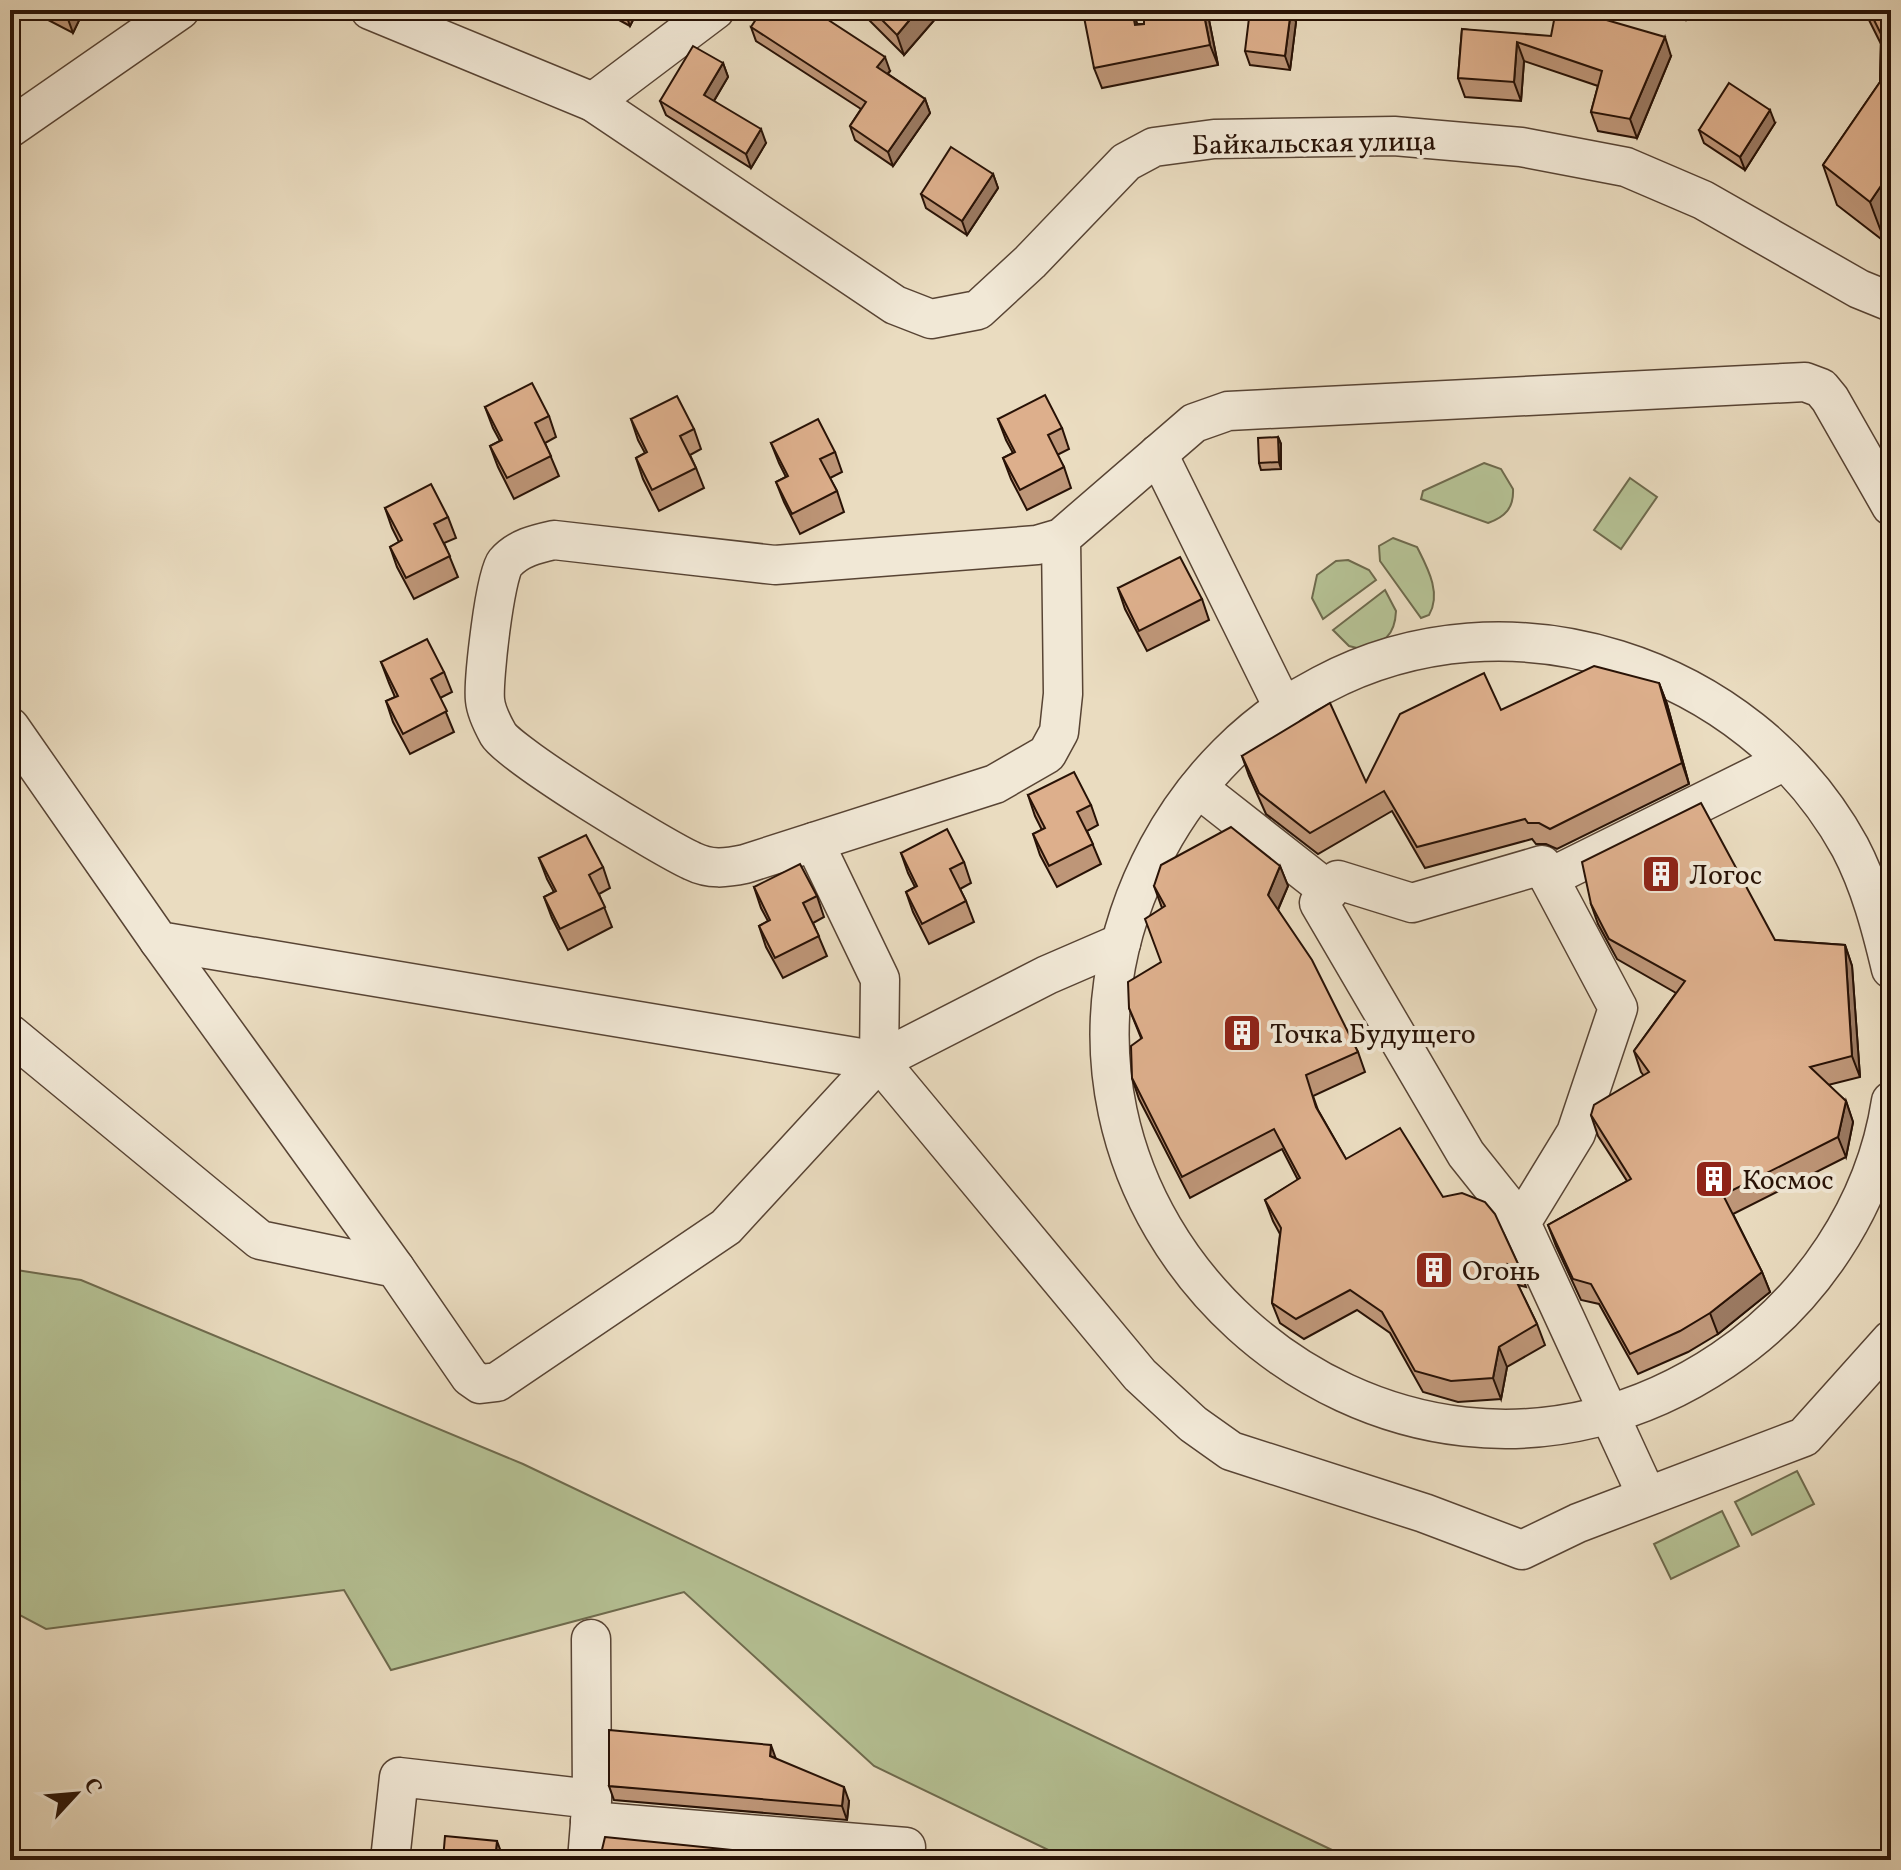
<svg xmlns="http://www.w3.org/2000/svg" width="1901" height="1870" viewBox="0 0 1901 1870" font-family="Vollkorn,serif">
<rect width="100%" height="100%" fill="#eadcc0"/>
<filter id="stains"><feTurbulence type="fractalNoise" baseFrequency=".0025" numOctaves="4"/><feColorMatrix values="0 0 0 0 .2 0 0 0 0 .09 0 0 0 0 .02 0 0 0 .5 -.17"/></filter>
<radialGradient id="worn" r=".72"><stop offset=".6" stop-color="#630" stop-opacity="0"/><stop offset="1" stop-color="#630" stop-opacity=".3"/></radialGradient>
<g fill="#b5c194" stroke="#6e6a4d" stroke-width="2">
<path d="M1484,463L1501,469L1513,489C1514,508 1505,517 1488,523L1421,499L1423,491Z"/>
<path d="M1630,478L1657,497L1621,549L1594,530Z"/>
<path d="M1393,538L1417,547C1427,567 1442,593 1429,615L1421,618L1380,561L1379,546Z"/>
<path d="M1348,560L1369,570L1376,580L1323,619L1312,598L1317,575L1336,561Z"/>
<path d="M1385,590L1396,611C1395,637 1383,643 1361,649L1349,646L1333,630Z"/>
<path d="M10,1269L81,1280L523,1464L1353,1860H1069L874,1766L684,1592L391,1670L344,1590L46,1629L10,1610Z"/>
<path d="M1797,1471L1814,1504L1752,1535L1735,1502Z"/>
<path d="M1722,1511L1739,1546L1671,1579L1654,1544Z"/>
</g>
<g fill="none" stroke-linecap="round" stroke-linejoin="round">
<g stroke="#584434" stroke-width="41">
<g id="minor">
<path d="M370,10L593,102L895,305L931,319L978,310L1030,262L1126,162L1154,147L1214,139L1394,136L1521,147L1626,167L1703,200L1859,289L1891,302"/>
<path d="M593,102L715,10"/>
<path d="M10,128L180,10"/>
<path d="M1158,454L1284,709"/>
<path d="M1061,538L1063,694L1059,732L1047,754L995,784L745,864C726,868 710,870 692,861C663,848 510,755 498,734C493,725 486,711 485,700C483,681 495,575 505,563C518,548 536,544 554,540L775,565L1037,545L1061,538L1194,423L1228,411L1805,382L1821,388L1830,399L1891,506"/>
<path d="M10,727L159,941L879,1061"/>
<path d="M1198,788L1329,891"/>
<path d="M1549,878L1785,761"/>
<path d="M159,941L395,1268"/>
<path d="M1121,943L1047,975L879,1061L1140,1375L1193,1424L1231,1451L1424,1513L1522,1550L1578,1523L1804,1437L1891,1340"/>
<path d="M1891,969C1881,927 1870,885 1850,847C1749,663 1508,586 1322,685C1252,721 1195,779 1158,848C966,1207 1384,1588 1723,1360C1810,1302 1875,1206 1891,1101"/>
<path d="M10,1034L260,1240L395,1268L470,1377L480,1384L497,1382L726,1227L879,1061L880,979L814,842"/>
<path d="M1521,1223L1576,1133L1618,1008L1542,865L1412,903L1338,880L1319,903L1466,1154L1521,1223L1647,1496"/>
<path d="M591,1639L592,1799"/>
<path d="M590,1821L906,1847"/>
<path d="M390,1860L399,1777L592,1799L587,1860"/>
</g>
</g>
<use href="#minor" stroke="#f1e8d6" stroke-width="38"/>
</g>
<g fill="#be9678" stroke="#281206" stroke-width="2">
<path d="M29,10H84L73,33Z"/>
<path d="M601,10H638L630,26Z"/>
<path d="M859,10H943L904,55Z"/>
<path d="M1144,10H1207L1218,65L1102,88L1094,68L1138,24H1144Z"/>
<path d="M1291,10L1296,22L1290,70L1250,65L1245,51Z"/>
<path d="M1656,10H1689L1686,19Z"/>
<path d="M1864,10H1891V232L1885,242L1837,205L1823,165L1880,82L1881,44Z"/>
<path d="M751,27L890,71L888,74L925,99L930,113L893,166L855,140L850,126L861,109L756,41Z"/>
<path d="M1462,29L1671,56L1637,138L1598,131L1591,112L1598,86L1524,61L1521,101L1465,97L1458,78Z"/>
<path d="M723,63L728,77L714,101L766,143L751,168L666,115L660,101Z"/>
<path d="M1775,123L1745,170L1704,143L1699,130Z"/>
<path d="M993,174L998,188L967,235L926,208L921,194Z"/>
<path d="M485,407L549,416L556,437L545,443L559,476L514,499L498,467L490,446L500,441L493,428Z"/>
<path d="M631,419L694,429L701,449L690,455L696,468L704,488L659,511L643,479L636,458L645,453L638,440Z"/>
<path d="M998,419L1062,428L1069,449L1057,455L1064,467L1071,488L1027,510L1011,479L1003,458L1013,453L1006,440Z"/>
<path d="M1278,437L1281,444V469L1261,470L1259,463Z"/>
<path d="M771,443L835,452L842,472L830,478L837,491L844,512L800,534L784,502L776,482L786,477L779,463Z"/>
<path d="M385,508L448,517L456,538L444,543L458,577L414,599L397,567L390,547L399,542L392,528Z"/>
<path d="M1118,588L1202,599L1209,620L1147,651L1125,609Z"/>
<path d="M381,662L444,672L452,692L440,698L454,732L410,754L393,722L386,701L395,697L389,683Z"/>
<path d="M1659,683L1667,704L1689,784L1557,849L1546,844H1536L1532,839L1425,868L1392,811L1318,854L1266,814L1249,776L1242,756L1366,782L1501,710Z"/>
<path d="M1028,795L1091,805L1098,825L1087,831L1101,864L1057,887L1040,855L1033,834L1042,830L1035,816Z"/>
<path d="M901,853L964,862L971,883L960,889L966,901L974,922L929,944L913,912L906,892L915,887L908,873Z"/>
<path d="M539,858L603,867L610,888L599,894L612,927L568,950L552,918L544,897L554,892L547,879Z"/>
<path d="M1280,866L1288,886L1278,910L1358,1052L1365,1072L1313,1096L1318,1110L1346,1159L1443,1197L1519,1266L1526,1287L1518,1285L1537,1324L1545,1345L1507,1367L1501,1399L1458,1402L1423,1392L1390,1333L1357,1310L1304,1339L1280,1323L1272,1303L1280,1234L1273,1221L1265,1200L1298,1180L1282,1149L1190,1198L1139,1099L1132,1078L1141,1038L1129,1008L1161,962L1162,908L1154,886Z"/>
<path d="M754,887L817,896L824,917L813,923L827,956L783,978L766,947L759,926L768,921L761,908Z"/>
<path d="M1591,904L1775,940L1845,945L1852,966L1860,1077L1828,1085L1846,1101L1853,1122L1846,1157L1733,1214L1762,1272L1770,1292L1718,1334L1688,1352L1638,1374L1599,1304L1581,1300L1556,1246L1548,1225L1627,1181L1598,1136L1591,1115L1644,1076L1641,1072L1634,1051L1676,993L1617,959L1598,924Z"/>
<path d="M609,1786L849,1801L847,1820L614,1800Z"/>
</g>
<g fill="#9b7a62" stroke="#281206" stroke-width="2">
<path d="M72,10H84L73,33L68,19Z"/>
<path d="M626,10H638L630,26L625,12Z"/>
<path d="M918,10H943L904,55L897,35Z"/>
<path d="M1132,10H1133L1137,23L1142,45L1135,25Z"/>
<path d="M1203,10H1207L1218,65L1210,45Z"/>
<path d="M1291,10L1296,22L1290,70L1285,56Z"/>
<path d="M1683,10H1689L1686,19Z"/>
<path d="M1665,37L1671,56L1637,138L1630,119Z"/>
<path d="M1517,42L1524,61L1521,101L1514,82Z"/>
<path d="M885,57L890,71L882,80L877,67Z"/>
<path d="M723,63L728,77L709,109L704,95Z"/>
<path d="M925,99L930,113L893,166L888,152Z"/>
<path d="M1770,110L1775,123L1745,170L1740,157Z"/>
<path d="M761,129L766,143L751,168L746,154Z"/>
<path d="M1891,171V232L1885,242L1870,202Z"/>
<path d="M993,174L998,188L967,235L962,221Z"/>
<path d="M1278,437L1281,444V469L1279,462Z"/>
<path d="M1659,683L1667,704L1689,784L1682,763Z"/>
<path d="M1280,866L1288,886L1275,916L1268,895Z"/>
<path d="M1845,945L1852,966L1860,1077L1852,1056Z"/>
<path d="M1846,1101L1853,1122L1846,1157L1838,1137Z"/>
<path d="M1762,1272L1770,1292L1718,1334L1710,1313Z"/>
<path d="M1499,1347L1507,1367L1501,1399L1493,1378Z"/>
<path d="M771,1745L776,1759L770,1756Z"/>
<path d="M844,1787L849,1801L847,1820L842,1806Z"/>
<path d="M497,1841L504,1860H495Z"/>
</g>
<g fill="#ddaf8c" stroke="#281206" stroke-width="2">
<path d="M51,10H72L68,19Z"/>
<path d="M762,10H813L885,57L877,67L925,99L888,152L850,126L866,102L751,27Z"/>
<path d="M872,10H918L897,35Z"/>
<path d="M1091,10H1132L1135,25L1144,24V10H1203L1210,45L1094,68L1083,12Z"/>
<path d="M1250,10H1291L1285,56L1245,51Z"/>
<path d="M1556,10H1572L1665,37L1630,119L1591,112L1602,71L1517,42L1514,82L1458,78L1462,29L1551,36Z"/>
<path d="M1869,10H1891V171L1870,202L1823,165L1880,82L1881,34Z"/>
<path d="M693,46L723,63L704,95L761,129L746,154L660,101Z"/>
<path d="M1729,83L1770,110L1740,157L1699,130Z"/>
<path d="M951,147L993,174L962,221L921,194Z"/>
<path d="M532,383L549,416L535,423L551,456L507,478L490,446L502,440L485,407Z"/>
<path d="M1045,395L1062,428L1048,435L1064,467L1020,490L1003,458L1015,452L998,419Z"/>
<path d="M677,396L694,429L680,436L696,468L652,490L636,458L647,452L631,419Z"/>
<path d="M818,419L835,452L820,459L837,491L792,514L776,482L788,476L771,443Z"/>
<path d="M1278,437L1279,462L1259,463L1258,438Z"/>
<path d="M431,484L448,517L434,524L450,556L406,578L390,547L402,540L385,508Z"/>
<path d="M1180,557L1202,599L1139,631L1118,588Z"/>
<path d="M427,639L444,672L431,679L447,711L403,734L386,701L398,696L381,662Z"/>
<path d="M1594,666L1659,683L1682,763L1550,829L1539,823H1528L1525,819L1417,847L1384,791L1310,833L1259,793L1242,756L1330,703L1366,782L1400,714L1484,673L1501,710Z"/>
<path d="M1074,772L1091,805L1077,812L1093,844L1049,866L1033,834L1045,828L1028,795Z"/>
<path d="M1701,803L1775,940L1845,945L1852,1056L1810,1067L1846,1101L1838,1137L1723,1195L1762,1272L1710,1313L1680,1331L1630,1354L1591,1284L1573,1279L1548,1225L1631,1179L1591,1115L1594,1105L1649,1072L1634,1051L1685,981L1609,939L1591,904L1582,862Z"/>
<path d="M1231,827L1280,866L1268,895L1312,960L1358,1052L1306,1075L1316,1107L1346,1159L1400,1128L1443,1197L1462,1193L1485,1202L1495,1214L1519,1266L1508,1264L1537,1324L1499,1347L1493,1378L1451,1381L1415,1371L1382,1312L1350,1290L1296,1319L1272,1303L1281,1228L1265,1200L1300,1178L1274,1129L1182,1177L1132,1078L1131,1046L1142,1038L1129,1008L1128,982L1161,962L1145,919L1165,906L1154,886L1161,865Z"/>
<path d="M947,829L964,862L950,869L966,901L922,924L906,892L917,886L901,853Z"/>
<path d="M586,835L603,867L589,875L605,907L560,929L544,897L556,891L539,858Z"/>
<path d="M800,864L817,896L803,903L819,936L775,958L759,926L770,920L754,887Z"/>
<path d="M609,1730L771,1745L770,1756L844,1787L842,1806L609,1786Z"/>
<path d="M445,1836L497,1841L495,1860H443Z"/>
<path d="M605,1837L831,1860H598L600,1858Z"/>
</g>
<defs>
<g id="building-square" transform="scale(2)"><rect x="-9" y="-9" width="18" height="18" rx="4" fill="#8f2418" stroke="#f1e8d6"/><path d="M-4-6H4V6H1V3H-1V6H-4ZM-2.5-4.3h1.7v1.8h-1.7ZM.8-4.3h1.7v1.8H.8ZM-2.5-1h1.7V.8h-1.7ZM.8-1h1.7V.8H.8Z" fill="#fff"/></g>
</defs>
<g fill-rule="evenodd">
<use href="#building-square" x="1661" y="874"/>
<use href="#building-square" x="1242" y="1033"/>
<use href="#building-square" x="1714" y="1179"/>
<use href="#building-square" x="1434" y="1270"/>
</g>
<g text-anchor="middle" stroke-width="8" stroke-linejoin="round" paint-order="stroke">
<g font-size="28" fill="#281206" stroke="#f1e8d6">
<text transform="translate(1314 142) rotate(-1)" y="10">Байкальская улица</text>
</g>
<g font-size="28" fill="#281206" stroke="#f1e8d6" text-anchor="start">
<text x="1689" y="884">Логос</text>
<text x="1270" y="1043">Точка Будущего</text>
<text x="1742" y="1189">Космос</text>
<text x="1462" y="1280">Огонь</text>
</g>
</g>
<rect width="1901" height="1870" fill="none" stroke="#eadcc0" stroke-width="40"/>
<rect x="12" y="12" width="1877" height="1846" fill="none" stroke="#281206" stroke-width="4"/>
<rect x="20" y="20" width="1861" height="1830" fill="none" stroke="#281206" stroke-width="2"/>
<g transform="translate(76 1794) rotate(64)" stroke="#f1e8d6" stroke-width="6" paint-order="stroke">
<path d="M0-6L14 30L0 20L-14 30Z" fill="#281206"/>
<text y="-12" font-size="22" font-weight="bold" text-anchor="middle" fill="#281206">С</text>
</g>
<rect width="100%" height="100%" filter="url(#stains)"/>
<rect width="100%" height="100%" fill="url(#worn)"/>
</svg>
